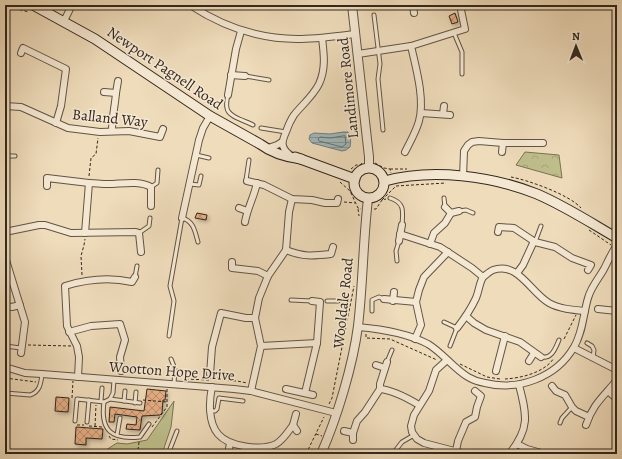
<svg xmlns="http://www.w3.org/2000/svg" width="622" height="459" viewBox="0 0 622 459" font-family="Alegreya,serif">
<defs>
<pattern id="forest-crowns" width="20" height="18" patternUnits="userSpaceOnUse"><rect width="20" height="18" fill="#bfbf8c"/><path d="M2 6a3 3 0 1 1 6 0M12 15a3 3 0 1 1 6 0" fill="none" stroke="#a5a478"/></pattern>
<pattern id="water-rules" width="6" height="5" patternUnits="userSpaceOnUse"><rect width="6" height="5" fill="#a0b8bc"/><path d="M0 2.5h6" fill="none" stroke="#839698"/></pattern>
<pattern id="building-cross-hatch" width="8" height="8" patternUnits="userSpaceOnUse"><rect width="8" height="8" fill="#e5ae85"/><path d="M0 0l8 8M0 8l8-8" fill="none" stroke="#ba8e6c"/></pattern>
<filter id="shadow"><feDropShadow dx="2" dy="2" stdDeviation="2" flood-color="#0004"/></filter>
</defs>
<rect width="100%" height="100%" fill="#efdcbb"/>
<filter id="stains"><feTurbulence type="fractalNoise" baseFrequency=".005" numOctaves="4"/><feColorMatrix values="0 0 0 0 .2 0 0 0 0 .09 0 0 0 0 .02 0 0 0 .5 -.17"/></filter>
<radialGradient id="worn" r=".72"><stop offset=".6" stop-color="#630" stop-opacity="0"/><stop offset="1" stop-color="#630" stop-opacity=".3"/></radialGradient>
<path fill="url(#forest-crowns)" stroke="#787354" d="M525,152L559,155L562,178L516,165Z"/>
<path fill="#bfbf8c" stroke="#787354" d="M174,401L171,427L162,454H107L106,450L117,443L127,444L147,440Z"/>
<path fill="url(#water-rules)" stroke="#747e7c" d="M343,132H348C351,137 351,141 350,147L346,150L342,151L312,143L309,139L310,135L314,133L330,134Z"/>
<g fill="none" stroke-linecap="round" stroke-linejoin="round">
<path stroke="#69706c" stroke-width="1" d="M345,136L346,144L342,147L319,141L318,139L320,137L330,138Z"/>
</g>
<g fill="url(#building-cross-hatch)" stroke="#32271d" filter="url(#shadow)">
<path d="M455,13L458,22L452,24L449,16Z"/>
<path d="M197,213L207,215L206,220L195,218Z"/>
<path d="M147,389L166,391L165,400H163L162,413L160,415L142,416L140,430L126,429L127,424L136,425L137,417L115,414L114,422H109L110,407L144,411Z"/>
<path d="M56,397L69,398L68,412L55,411Z"/>
<path d="M76,427L103,429L102,439L86,438V445L75,444Z"/>
</g>
<g fill="none" stroke-linecap="round" stroke-linejoin="round">
<g stroke="#615444" stroke-width="5">
<g id="service">
<path d="M374,15L380,64L378,79L383,130"/>
<path d="M454,33L462,52V74"/>
<path d="M245,76L269,80"/>
<path d="M228,95C227,99 226,104 227,108C228,117 246,121 253,125"/>
<path d="M261,128L286,132"/>
<path d="M196,155L209,158"/>
<path d="M5,157L10,156H15"/>
<path d="M247,181L246,180L249,160"/>
<path d="M190,184L199,185L201,176"/>
<path d="M151,187L157,183L158,170"/>
<path d="M390,198C405,203 403,211 402,225"/>
<path d="M444,198L445,207"/>
<path d="M459,211L466,210L473,213"/>
<path d="M139,233L149,226L150,218"/>
<path d="M535,242L541,226"/>
<path d="M397,261L396,251L399,241"/>
<path d="M135,277L137,266"/>
<path d="M291,300L312,301"/>
<path d="M327,301H338"/>
<path d="M372,311V300L379,297L384,299"/>
<path d="M444,322L457,328L450,346"/>
<path d="M169,336L174,301L170,286L182,218C194,221 195,232 198,242"/>
<path d="M587,343L592,346L594,350L593,358"/>
<path d="M5,346L21,348"/>
<path d="M541,357C552,359 555,349 559,340"/>
<path d="M171,359L175,369L174,384"/>
<path d="M387,362L392,350"/>
<path d="M5,393L30,395C40,392 41,383 42,374"/>
<path d="M110,399L140,403"/>
<path d="M101,401L102,388"/>
<path d="M124,401L125,391"/>
<path d="M104,402C100,431 112,440 140,437L149,424"/>
<path d="M135,403L136,392"/>
<path d="M211,411H215L217,409L219,398L243,401"/>
<path d="M75,421L77,399L104,402L110,399L113,393L114,380"/>
<path d="M87,422L89,400"/>
<path d="M560,423L562,418L572,407"/>
<path d="M117,435L120,418"/>
<path d="M615,446L617,447"/>
<path d="M395,451L402,442L414,435"/>
<path d="M168,454L177,431"/>
</g>
</g>
<g stroke="#615444" stroke-width="8">
<g id="minor">
<path d="M190,5C222,26 259,39 297,39C317,39 337,36 356,34"/>
<path d="M413,5L414,13"/>
<path d="M64,21L72,5"/>
<path d="M21,53L23,48L66,69L61,106L56,123"/>
<path d="M358,54L411,46L465,29L460,5"/>
<path d="M231,75L245,76"/>
<path d="M104,92L116,93C115,106 112,117 112,131"/>
<path d="M116,93L118,81"/>
<path d="M228,95L236,49L241,31"/>
<path d="M5,106L21,107L68,128L100,132L129,131L160,137L163,129"/>
<path d="M421,113L450,115"/>
<path d="M443,114L444,106"/>
<path d="M271,147L277,145L282,142"/>
<path d="M405,152C410,142 416,132 419,121C425,99 416,68 411,46"/>
<path d="M502,152L503,143"/>
<path d="M289,154C280,147 282,141 286,132C288,126 290,121 294,115C302,105 313,96 319,84C326,69 324,54 322,38"/>
<path d="M463,177L464,151L468,145L472,142L479,141L503,143H543"/>
<path d="M247,181L264,185L292,199L312,200L325,203H337L338,199"/>
<path d="M47,186V178L89,183"/>
<path d="M445,207L451,213L459,211"/>
<path d="M239,208L247,211"/>
<path d="M182,218L199,140L203,128L210,116"/>
<path d="M245,222C247,209 254,197 257,183"/>
<path d="M5,232L39,225H45L71,233L136,232L139,233L141,252"/>
<path d="M498,232L499,227L514,228L535,242L555,247L572,258L591,265L588,270"/>
<path d="M85,233L89,183C95,183 101,184 108,184C121,184 139,180 151,187V206"/>
<path d="M400,234L440,247L472,268L483,277C486,275 490,271 493,270C518,261 531,293 549,303C560,309 573,310 585,311"/>
<path d="M399,241L402,225"/>
<path d="M430,244L434,233L445,223L451,213"/>
<path d="M286,250C303,257 313,256 331,254L333,247"/>
<path d="M5,257L25,322L21,353"/>
<path d="M232,262V268L258,271L268,276"/>
<path d="M517,273L523,265L534,241"/>
<path d="M384,299L416,302"/>
<path d="M393,301L394,292"/>
<path d="M5,306L12,307L20,305"/>
<path d="M598,309L617,311"/>
<path d="M466,316L474,323L486,330L520,342L541,357"/>
<path d="M358,327C381,329 407,333 428,344C443,353 453,368 468,377C473,380 479,382 485,383C518,391 556,378 574,347C583,332 583,315 588,298C591,287 599,278 604,269C608,261 612,252 617,245"/>
<path d="M457,328C464,319 471,309 476,298C479,291 479,284 483,277"/>
<path d="M69,332L91,326L120,324L125,340L120,357L121,371"/>
<path d="M415,339L421,325L416,302L419,290L424,277L448,252"/>
<path d="M261,346L317,343"/>
<path d="M574,348L617,370"/>
<path d="M447,360L436,370L429,391L414,415L411,426L412,432L417,439L424,443L466,454"/>
<path d="M529,361L534,353"/>
<path d="M376,365L385,368"/>
<path d="M5,367L25,373L42,374L234,389L251,391L336,413"/>
<path d="M496,371L505,336"/>
<path d="M215,376L210,374L212,347L221,313L246,318H255"/>
<path d="M78,377L79,357L77,346L67,326L65,286C88,279 109,277 132,282L135,277"/>
<path d="M552,386L556,391L565,395L572,407L576,411L589,417"/>
<path d="M212,387C209,401 208,422 218,434C229,447 261,451 276,444C283,440 288,432 293,425"/>
<path d="M286,389L313,395"/>
<path d="M380,389C392,390 409,399 419,405"/>
<path d="M251,391L261,346L255,318L259,298L268,276L286,250L289,212L292,199"/>
<path d="M608,391L617,399"/>
<path d="M305,393L317,343L320,302L312,301"/>
<path d="M296,414L293,425L297,431"/>
<path d="M586,425C593,404 603,397 617,380"/>
<path d="M344,431L353,433"/>
<path d="M353,440V433L357,421L365,412L380,389V384L387,362"/>
<path d="M517,444L527,449L545,454"/>
<path d="M456,451L458,441L466,422L475,417L477,407L481,396L475,391"/>
<path d="M228,454L230,443"/>
<path d="M509,454C530,429 527,415 519,385"/>
</g>
</g>
<g stroke="#615444" stroke-width="10">
<g id="tertiary">
<path d="M352,5L369,157V168"/>
<path d="M321,454C337,418 353,365 358,326C363,284 363,241 368,199"/>
</g>
</g>
<g stroke="#32271d" stroke-width="11">
<g id="secondary">
<path d="M33,5L95,39L210,116L260,144C272,153 285,157 301,159"/>
<path d="M295,157L355,179"/>
<circle cx="369" cy="183" r="15"/>
<path d="M385,181C432,168 492,176 537,194C565,206 591,223 617,238"/>
</g>
</g>
<g stroke="#32271d" stroke-width="1" stroke-dasharray="3 2" stroke-linecap="butt">
<path d="M5,6L29,12"/>
<path d="M375,163L384,168L390,169L391,173"/>
<path d="M351,169L356,165H360L362,163"/>
<path d="M390,169H407"/>
<path d="M89,176L91,158L96,154L98,138"/>
<path d="M511,177C528,180 570,195 581,208"/>
<path d="M340,182L350,191L358,208L361,209"/>
<path d="M396,186L446,183"/>
<path d="M382,200L395,187"/>
<path d="M344,202L355,203"/>
<path d="M358,209L359,216"/>
<path d="M374,209H376L382,200L386,199"/>
<path d="M589,230L611,245"/>
<path d="M82,275L81,256L84,245L85,239"/>
<path d="M366,334V338L390,339L437,360"/>
<path d="M564,339L576,315"/>
<path d="M28,345L71,346"/>
<path d="M460,364L487,377L500,379"/>
<path d="M5,378L36,382"/>
<path d="M186,379L209,380"/>
<path d="M505,379C521,378 544,373 554,358"/>
<path d="M218,380L237,381L247,383"/>
<path d="M72,398L73,381"/>
<path d="M143,400L167,402"/>
<path d="M329,404L332,398L354,286"/>
<path d="M77,425H84"/>
<path d="M89,426L102,427"/>
<path d="M95,426L96,405"/>
<path d="M152,427L167,407V389"/>
<path d="M316,434L322,436"/>
<path d="M109,436L111,439L118,440"/>
<path d="M139,442L138,450L151,454"/>
<path d="M130,454L137,450"/>
<path d="M278,454L279,450"/>
<path d="M306,454L324,417"/>
</g>
<use href="#service" stroke="#f5e8d3" stroke-width="3"/>
<use href="#minor" stroke="#f5e8d3" stroke-width="6"/>
<use href="#tertiary" stroke="#f5e8d3" stroke-width="8"/>
<use href="#secondary" stroke="#f5e8d3" stroke-width="9"/>
</g>
<g text-anchor="middle" stroke-width="3" stroke-linejoin="round" paint-order="stroke">
<g font-size="15" fill="#32271d" stroke="#f5e8d3">
<text transform="translate(165 68) rotate(34)" y="5">Newport Pagnell Road</text>
<text transform="translate(348 88) rotate(-96)" y="5">Landimore Road</text>
<text transform="translate(110 118) rotate(6)" y="5">Balland Way</text>
<text transform="translate(343 303) rotate(-84)" y="5">Wooldale Road</text>
<text transform="translate(172 371) rotate(4)" y="5">Wootton Hope Drive</text>
</g>
</g>
<rect width="622" height="459" fill="none" stroke="#efdcbb" stroke-width="20"/>
<rect x="6" y="6" width="610" height="447" fill="none" stroke="#32271d" stroke-width="2"/>
<rect x="10" y="10" width="602" height="439" fill="none" stroke="#32271d"/>
<g transform="translate(576 46) rotate(359)" stroke="#f5e8d3" stroke-width="3" paint-order="stroke">
<path d="M0-3L7 15L0 10L-7 15Z" fill="#32271d"/>
<text y="-6" font-size="11" font-weight="bold" text-anchor="middle" fill="#32271d">N</text>
</g>
<rect width="100%" height="100%" filter="url(#stains)"/>
<rect width="100%" height="100%" fill="url(#worn)"/>
</svg>
